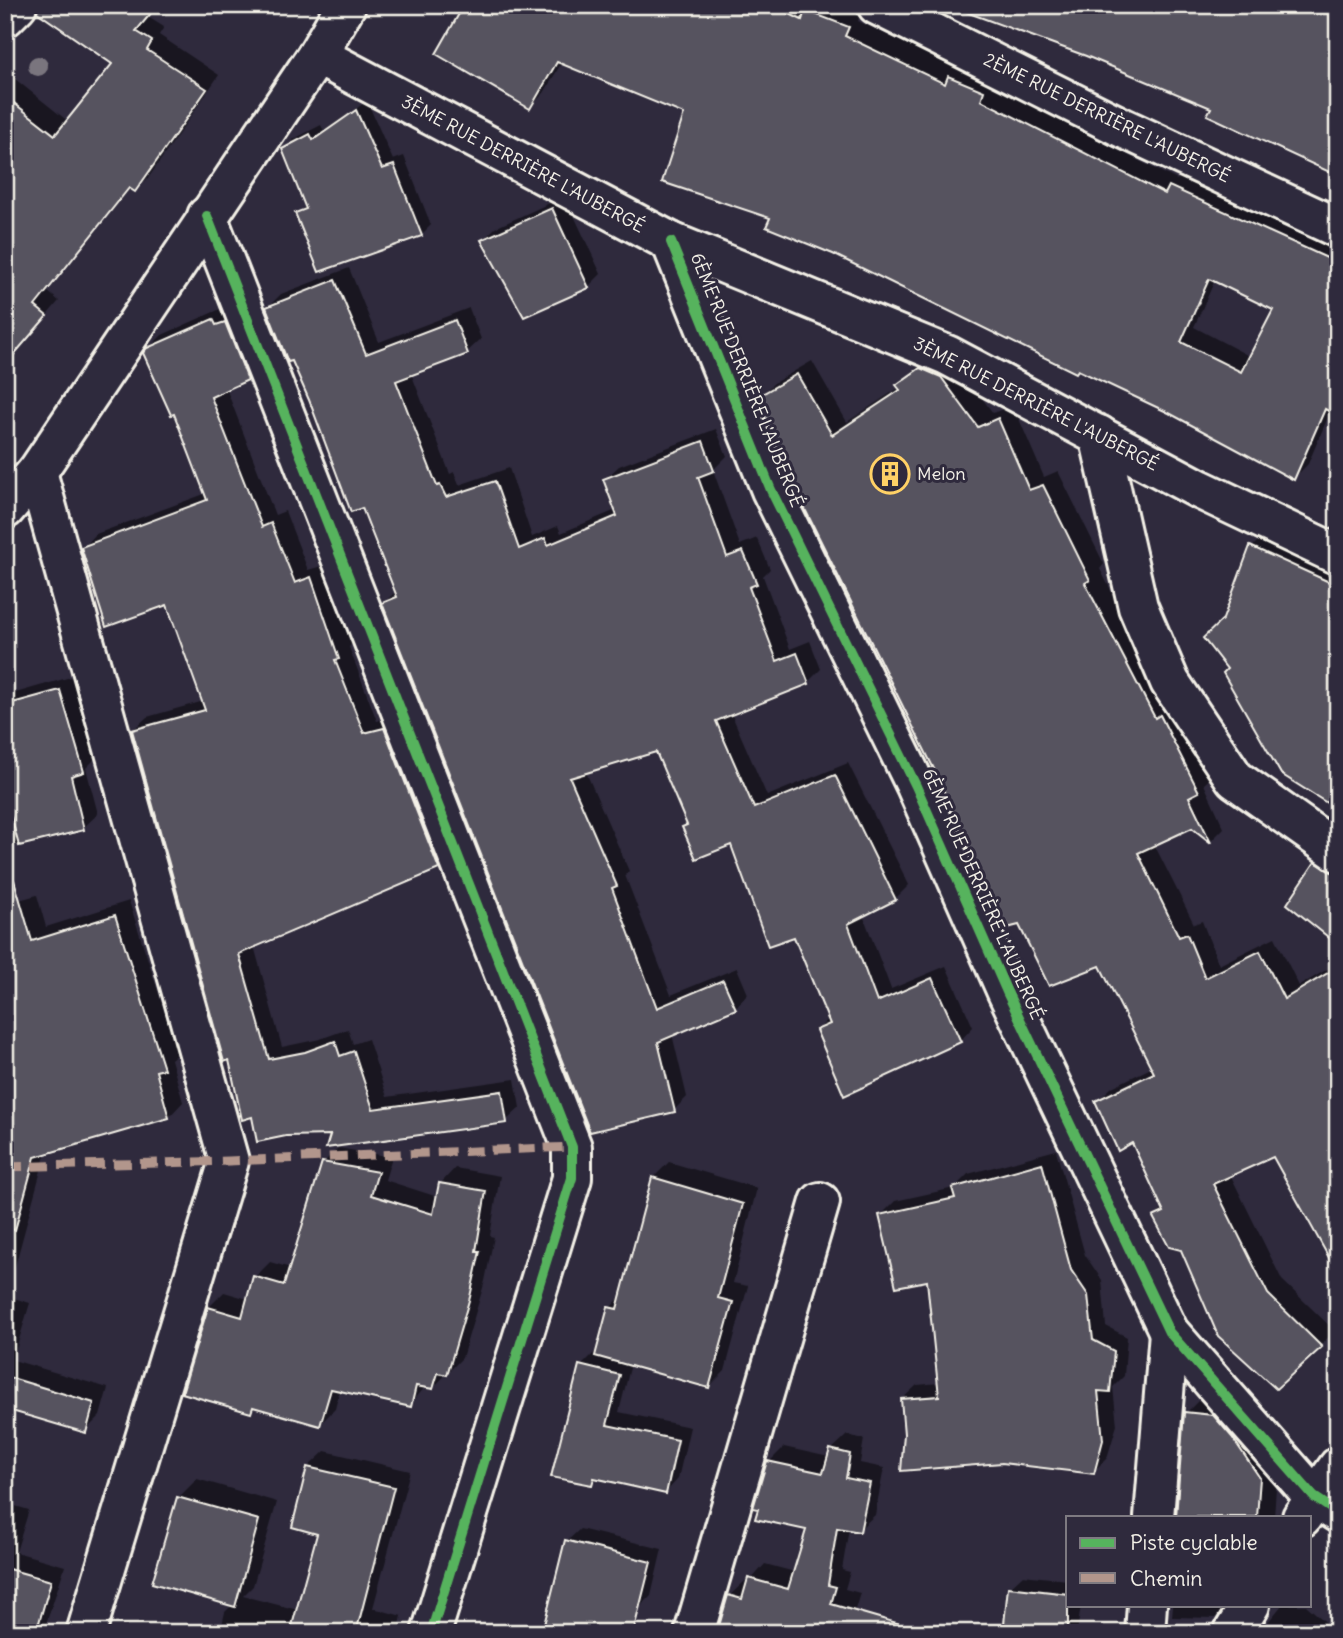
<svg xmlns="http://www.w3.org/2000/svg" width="1343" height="1638" viewBox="0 0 1343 1638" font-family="Delius,sans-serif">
<rect width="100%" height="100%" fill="#2f2a3d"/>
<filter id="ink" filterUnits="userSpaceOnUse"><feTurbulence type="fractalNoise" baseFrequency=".0143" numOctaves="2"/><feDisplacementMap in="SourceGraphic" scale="14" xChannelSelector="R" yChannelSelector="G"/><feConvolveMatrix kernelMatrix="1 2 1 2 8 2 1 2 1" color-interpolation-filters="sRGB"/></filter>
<g filter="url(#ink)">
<g fill="#0007" fill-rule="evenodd">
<path d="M46,5H158L148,17L164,27L159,35L219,75L149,177L135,190L131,187L47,291L59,301L5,365V71L69,122L114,64Z"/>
<path d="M466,5H842L861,12L858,21L958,69L964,63L997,77L993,86L1177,180L1184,173L1338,243V412L1331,410L1308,464L1294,478L1170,411L772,216L686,113L562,62L544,93L530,107ZM1215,280L1276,309L1251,357L1194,327Z"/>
<path d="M1338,5V177L1210,114L1214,107L1012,27Z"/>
<path d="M367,101L393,160L404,156L431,225L421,235L298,214L306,205L284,150L294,139L321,125L324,131Z"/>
<path d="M565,196L601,274L588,287L483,240L495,228Z"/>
<path d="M349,268L379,342L469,308L481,339L467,352L411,373L450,474L454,472L459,485L509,468L532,537L558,526L561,533L616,510L605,479L619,466L716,429L727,456L713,470L740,545L757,538L770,569L763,576L790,649L810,641L821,669L808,682L731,713L767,796L848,763L909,885L895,899L863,915L891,989L946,966L973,1027L960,1041L818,1030L829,1018L795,934L732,843L684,827L688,823L657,750L586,772L629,871L625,875L671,995L737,968L748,994L735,1008L672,1034L687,1097L674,1110L384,603L397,590L363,505L268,307L281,294Z"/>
<path d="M227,306L260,365L247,379L226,388L275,515L285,511L308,570L325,565L352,644L349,647L377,721L398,715L452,854L438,867L254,946L282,1047L320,1039L348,1029L353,1044L368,1039L387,1097L515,1079L520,1108L506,1121L332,1133L231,1058L133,730L147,717L204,701L168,602L83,548L96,534L207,493L148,349L162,335Z"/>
<path d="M936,354L955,362L993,413L1013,405L1044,477L1058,471L1104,564L1100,569L1169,704L1213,776L1204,784L1224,828L1211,841L1193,826L1154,844L1194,924L1202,921L1219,965L1275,937L1299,986L1338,963V1228L1274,1154L1230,1174L1282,1280L1335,1331L1276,1387L1182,1248L1155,1217L1164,1208L1133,1140L1097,1101L1112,1087L1153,1067L1101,964L1020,923L937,772L759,397L774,383L812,361L847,422L900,387L913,371Z"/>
<path d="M1264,535L1338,568V808L1229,669L1225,619L1252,547Z"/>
<path d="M74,676L98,756L86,768L98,814L83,828L5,848V696Z"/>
<path d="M5,849L19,900L37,895L46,927L129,901L178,1053L171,1059L183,1102L169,1117L46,1152L7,1296L30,1303L13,1360L108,1388L100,1416L85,1431L5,1407Z"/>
<path d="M1330,849L1338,854V943L1316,863Z"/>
<path d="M338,1148L392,1157L385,1180L438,1197L440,1184L455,1168L500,1176L490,1236L494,1237L485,1281L462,1358L433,1388L426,1386L410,1405L340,1389L335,1409L320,1424L256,1406L251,1411L209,1307L224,1292L248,1299L255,1277L270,1262L291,1268L323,1163Z"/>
<path d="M1056,1150L1085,1255L1102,1280L1106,1326L1127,1337L1124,1376L1113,1387L1117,1425L1107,1458L1093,1472L906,1434L902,1399L917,1385L939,1383L929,1278L881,1215L895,1201L954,1188L968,1174Z"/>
<path d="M669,1162L757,1188L733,1283L748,1286L725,1371L709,1387L631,1364L619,1412L690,1427L678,1479L666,1492L598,1477L591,1484L581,1366L594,1353L597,1354L610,1308L623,1294L653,1178Z"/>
<path d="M1205,1394L1278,1459L1274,1517H1176L1186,1413Z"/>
<path d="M847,1435L864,1439L860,1463L884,1468L875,1515L859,1530L849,1528L842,1570L850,1572L845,1589L860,1593L848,1633L729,1596L745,1581L749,1582L765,1564L795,1572L808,1529L769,1462L784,1447L829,1457L831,1450Z"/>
<path d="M325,1451L410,1471L373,1608L402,1616L398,1633H220L225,1612L232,1605L178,1498L197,1479L277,1502L253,1586L243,1596L298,1610L319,1532L308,1467Z"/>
<path d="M5,1503L29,1510L16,1552L65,1566L43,1633H5Z"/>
<path d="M580,1529L662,1549L651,1596L638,1609L625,1633H540L547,1622L567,1541Z"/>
<path d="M1023,1575L1068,1580V1605H1081L1077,1633H1005L1010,1587Z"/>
<path d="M1173,1605H1228L1215,1618L1172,1617Z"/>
<path d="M1282,1605H1306L1338,1633H1259Z"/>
</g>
<g fill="#56525f" stroke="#f4f1e8" stroke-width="2" fill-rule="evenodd">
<path d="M38,5H158L136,31L152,41L147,50L207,89L135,192L129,188L35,306L47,316L5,365V96L55,135L112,64L37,12Z"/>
<path d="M464,5H771L802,20L805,10L849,27L845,36L945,84L948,76L984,91L981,100L1165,194L1169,186L1338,263V416L1325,409L1294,480L1169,413L1078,370L1076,373L833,254L766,227L770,218L662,182L684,114L557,62L530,109L436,54ZM1209,279L1273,310L1241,372L1181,342Z"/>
<path d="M959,5H1338V176L1207,115L1211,108L1086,56L958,9Z"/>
<path d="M356,110L382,169L394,165L422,236L319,272L295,213L306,209L282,149L310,134L313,140Z"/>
<path d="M552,208L589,288L524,317L481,240Z"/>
<path d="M335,280L366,354L455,320L468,354L396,381L437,486L440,485L446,497L495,481L519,549L545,538L548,545L617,516L603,479L703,441L714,471L698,477L727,557L743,551L757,584L749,587L777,661L797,653L809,684L716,721L754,808L835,775L896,900L848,924L877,1002L932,978L961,1042L844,1096L816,1030L830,1024L794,937L768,946L731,845L696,859L682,827L687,825L656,752L570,778L617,886L612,888L657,1008L723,980L736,1009L658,1042L675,1112L590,1132L382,603L397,597L362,508L351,512L309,400L292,361L288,362L266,307Z"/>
<path d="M213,319L216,325L225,322L248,380L211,397L262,527L271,523L295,583L311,577L339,659L335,660L364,733L384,728L439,869L239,954L269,1059L305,1052L335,1041L340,1056L354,1051L373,1109L502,1091L507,1123L326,1148L330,1135L286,1136L257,1142L252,1117L242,1120L229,1060L224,1062L132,730L205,710L167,605L106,627L81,547L207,500L174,414L171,415L143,353L147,348Z"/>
<path d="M920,368L941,377L978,427L998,418L1029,490L1043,485L1090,580L1085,583L1155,718L1160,715L1199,792L1189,797L1211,843L1192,828L1138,853L1179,937L1187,934L1205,978L1260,951L1284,999L1338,967V1274L1273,1157L1213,1184L1268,1294L1322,1347L1276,1389L1218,1336L1181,1250L1169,1247L1153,1217L1164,1212L1132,1143L1118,1151L1095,1101L1154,1073L1100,966L1049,986L1019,925L1007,928L983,883L936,773L791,481L757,397L797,374L832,435L900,390L896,385Z"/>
<path d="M1250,546L1338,586V810L1281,774L1223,673L1227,669L1203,638L1223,619Z"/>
<path d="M60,690L84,772L71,776L84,830L19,846L5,794V705Z"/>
<path d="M1315,862L1338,874V945L1287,904Z"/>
<path d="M14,880L32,941L115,915L164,1069L156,1071L169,1118L35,1157L15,1230L5,1228V881Z"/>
<path d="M322,1162L378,1172L371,1195L433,1214L439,1183L486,1191L476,1251H480L470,1297L447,1375L438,1373L433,1389L416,1386L411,1407L331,1389L320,1426L253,1407L251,1413L182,1393L208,1307L242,1317L253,1276L284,1285Z"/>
<path d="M1042,1163L1071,1270L1088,1295L1093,1340L1114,1351L1110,1392L1098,1391L1103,1440L1094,1474L1002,1463L901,1471L904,1434L901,1399L939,1396L927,1281L896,1287L879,1215L955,1198L952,1188Z"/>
<path d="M652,1177L743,1204L718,1298L733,1302L709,1388L595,1356L608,1307L617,1309Z"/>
<path d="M579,1365L620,1375L607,1425L678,1440L666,1494L594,1478L592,1485L551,1477Z"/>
<path d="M5,1376L94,1403L86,1433L5,1409Z"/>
<path d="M1184,1412L1213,1415L1232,1437L1260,1478L1257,1517H1176Z"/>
<path d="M830,1449L850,1454L846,1478L870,1483L860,1532L837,1528L828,1585L836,1587L831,1604L900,1624L899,1633H717L728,1595L742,1599L748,1578L788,1589L806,1530L755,1519L758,1509L753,1508L767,1461L823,1473Z"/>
<path d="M307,1467L394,1487L356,1633H290L317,1534L292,1527Z"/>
<path d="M177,1497L259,1520L235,1607L152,1583Z"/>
<path d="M565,1540L651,1562L633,1633H542Z"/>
<path d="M5,1568L51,1581L36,1633H5Z"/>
<path d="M1008,1587L1068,1594V1633H1003Z"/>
</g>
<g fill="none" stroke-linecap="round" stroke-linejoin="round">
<g stroke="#f4f1e8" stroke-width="44">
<g id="minor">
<path d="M877,5L1123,128L1338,228"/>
<path d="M5,17L17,5"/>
<path d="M317,55L671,242L947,355L1199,489L1338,555"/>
<path d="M207,216L572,1147V1178L431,1633"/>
<path d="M671,242L771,490L916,786L1007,992L1169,1332L1314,1497L1338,1513"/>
<path d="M1099,435L1138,607L1170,682L1235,779L1338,852"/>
<path d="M37,472L229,1161L86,1633"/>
<path d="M5,509L37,472L317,55L346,5"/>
<path d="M1154,1517L1169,1332"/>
<path d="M1302,1517L1338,1467"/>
<path d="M694,1633L820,1202"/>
<path d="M1145,1633L1147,1605"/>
<path d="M1233,1633L1250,1605"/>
</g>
</g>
<use href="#minor" stroke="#2f2a3d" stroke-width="38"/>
<path stroke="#b2968c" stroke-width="9" stroke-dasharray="18 9" stroke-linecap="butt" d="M5,1167L229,1161L572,1147"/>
<g stroke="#2f2a3d" stroke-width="15">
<g id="cycleway">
<path d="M207,216L572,1147V1178L431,1633"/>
<path d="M671,242L771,490L916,786L1007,992L1169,1332L1314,1497L1338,1513"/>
</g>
</g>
<use href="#cycleway" stroke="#56b35d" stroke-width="10"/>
</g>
<circle fill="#7a757e" cx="38" cy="66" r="10"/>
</g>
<defs>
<g id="building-ring" transform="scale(2.0125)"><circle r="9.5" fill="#2f2a3d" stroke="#ffd166" stroke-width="1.5"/><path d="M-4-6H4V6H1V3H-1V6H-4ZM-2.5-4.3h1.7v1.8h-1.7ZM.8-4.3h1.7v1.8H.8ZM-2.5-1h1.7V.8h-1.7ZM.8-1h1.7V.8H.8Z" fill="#ffd166"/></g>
</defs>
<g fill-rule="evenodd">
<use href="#building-ring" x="890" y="474"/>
</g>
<g text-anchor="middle" stroke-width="6" stroke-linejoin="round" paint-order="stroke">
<g font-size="18" fill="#f4f1e8" stroke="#2f2a3d">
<text transform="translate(1107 118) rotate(26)" y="6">2ÈME RUE DERRIÈRE L'AUBERGÉ</text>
<text transform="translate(523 164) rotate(28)" y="6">3ÈME RUE DERRIÈRE L'AUBERGÉ</text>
<text transform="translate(747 380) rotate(68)" y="6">6ÈME RUE DERRIÈRE L'AUBERGÉ</text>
<text transform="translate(1036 404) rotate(27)" y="6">3ÈME RUE DERRIÈRE L'AUBERGÉ</text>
<text transform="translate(983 894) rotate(66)" y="6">6ÈME RUE DERRIÈRE L'AUBERGÉ</text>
</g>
<g font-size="18" fill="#f4f1e8" stroke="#2f2a3d" text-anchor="start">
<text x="917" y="480">Melon</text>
</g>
</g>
<rect width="1343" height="1638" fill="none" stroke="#2f2a3d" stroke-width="28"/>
<rect x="14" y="14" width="1315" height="1610" fill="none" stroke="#f4f1e8" stroke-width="2.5" filter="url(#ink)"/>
<rect x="1066" y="1516" width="245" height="91" fill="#2f2a3d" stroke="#7e7a81" stroke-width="2"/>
<rect x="1080" y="1538" width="35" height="10" fill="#56b35d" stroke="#7e7a81" stroke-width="2"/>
<text x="1130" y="1550" font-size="21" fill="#f4f1e8">Piste cyclable</text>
<rect x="1080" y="1573" width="35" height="10" fill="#b2968c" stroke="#7e7a81" stroke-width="2"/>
<text x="1130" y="1586" font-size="21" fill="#f4f1e8">Chemin</text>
</svg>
